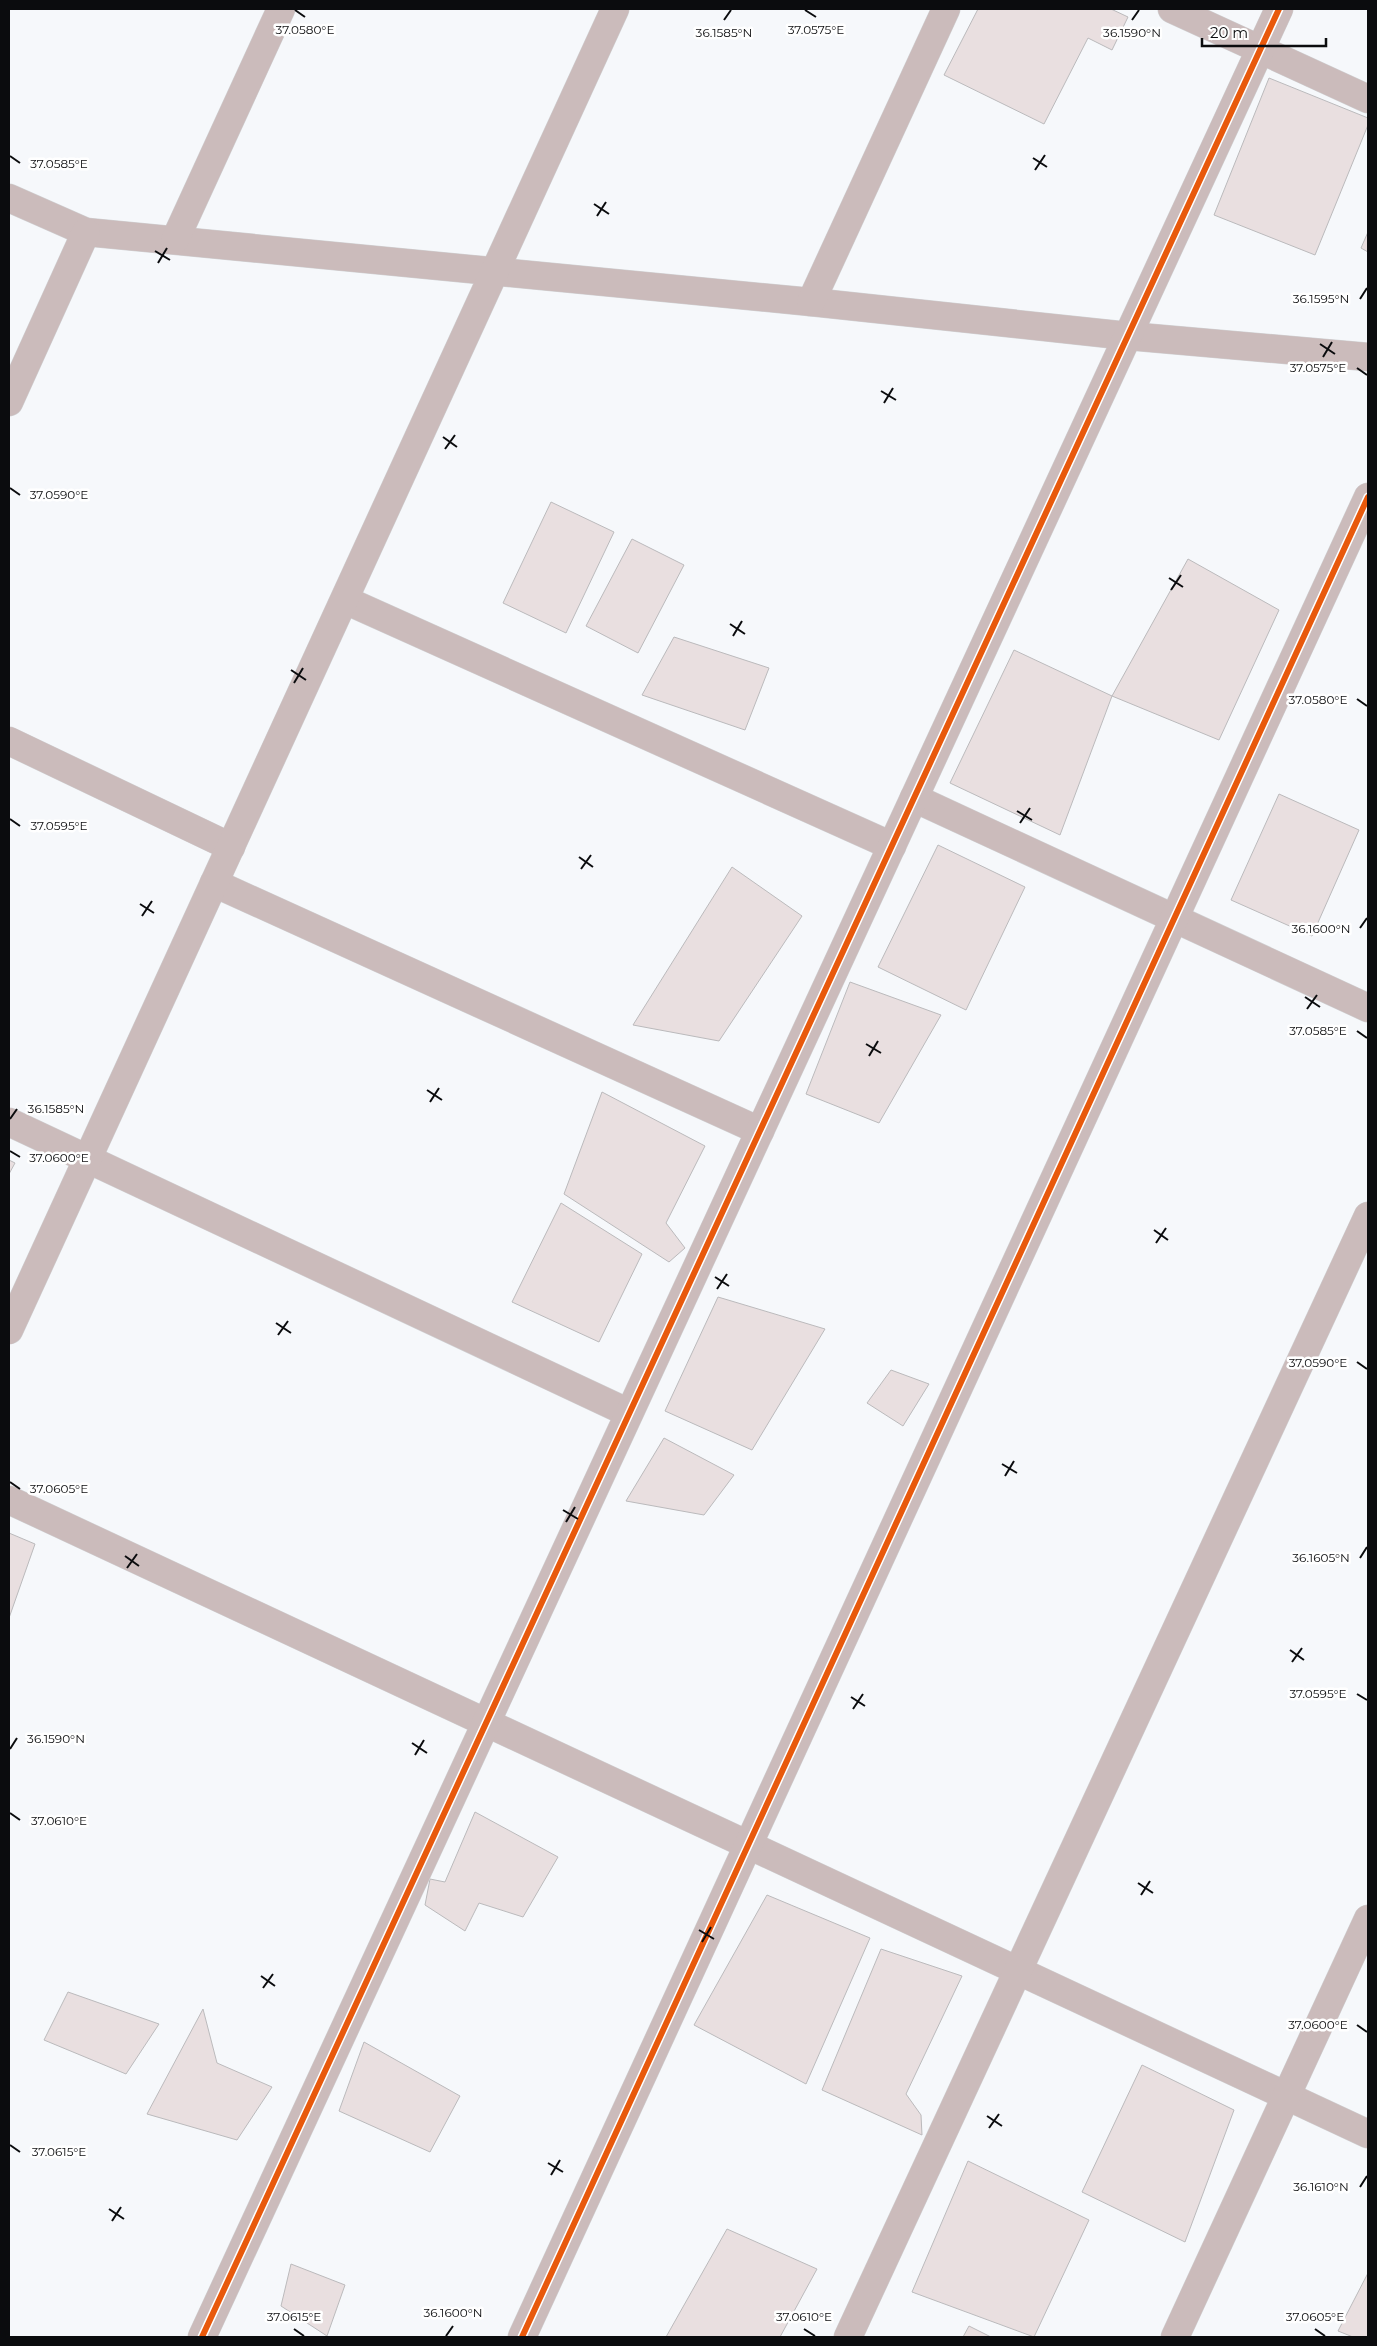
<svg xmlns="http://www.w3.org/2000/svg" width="1377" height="2346" viewBox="0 0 1377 2346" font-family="Montserrat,sans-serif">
<rect width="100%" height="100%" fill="#f6f8fb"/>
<g fill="#e9dfe0" stroke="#bbbabc">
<path d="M978,9H1111L1128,17L1112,50L1088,38L1044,124L944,75Z"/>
<path d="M1269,78L1368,118V125L1315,255L1214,215Z"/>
<path d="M1368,232V252L1361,248Z"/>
<path d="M551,502L614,532L566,633L503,603Z"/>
<path d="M632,539L684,565L638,653L586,626Z"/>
<path d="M1188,559L1279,610L1219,740L1112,696Z"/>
<path d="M674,637L769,668L745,730L642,695Z"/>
<path d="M1014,650L1112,696L1060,835L950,783Z"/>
<path d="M1279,794L1359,830L1312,936L1231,900Z"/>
<path d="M938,845L1025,887L966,1010L878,967Z"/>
<path d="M732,867L802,916L719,1041L633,1025Z"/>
<path d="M850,982L941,1015L879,1123L806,1094Z"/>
<path d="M602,1092L705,1146L666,1223L685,1248L669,1262L564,1194Z"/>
<path d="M9,1160L15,1163L9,1174Z"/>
<path d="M561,1203L642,1254L599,1342L512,1302Z"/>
<path d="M718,1297L825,1329L752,1450L665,1411Z"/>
<path d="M891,1370L929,1384L903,1426L867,1403Z"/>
<path d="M664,1438L734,1475L704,1515L626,1501Z"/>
<path d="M9,1533L35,1544L9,1618Z"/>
<path d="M475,1812L558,1857L523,1917L479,1903L465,1931L425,1905L430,1879L445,1882Z"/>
<path d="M767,1895L870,1938L806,2084L694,2025Z"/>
<path d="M881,1949L962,1976L906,2094L921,2115L922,2135L822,2090Z"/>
<path d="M68,1992L159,2024L126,2074L44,2040Z"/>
<path d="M203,2009L217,2063L272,2087L237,2140L147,2114Z"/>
<path d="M364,2042L460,2096L430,2152L339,2111Z"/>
<path d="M1142,2065L1234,2110L1185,2242L1082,2192Z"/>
<path d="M968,2161L1089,2220L1034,2337L912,2292Z"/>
<path d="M727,2229L817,2269L780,2337H666Z"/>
<path d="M291,2264L345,2285L327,2336L281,2306Z"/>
<path d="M1368,2273V2337H1353L1338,2331Z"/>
<path d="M969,2326L991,2337H963Z"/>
</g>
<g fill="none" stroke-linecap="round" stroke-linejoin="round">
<g stroke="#d1d2d4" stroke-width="29">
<g id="minor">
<path d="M1172,9L1368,99"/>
<path d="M9,198L86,232L811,302L1128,336L1368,357"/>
<path d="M175,240L281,9"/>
<path d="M811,302L946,9"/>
<path d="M9,402L86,232"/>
<path d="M345,600L892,846"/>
<path d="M9,741L231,847"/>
<path d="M914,798L1368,1008"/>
<path d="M214,883L760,1131"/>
<path d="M9,1122L629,1413"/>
<path d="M9,1330L615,9"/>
<path d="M9,1500L1368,2134"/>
<path d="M202,2337L1279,9"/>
<path d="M522,2337L1368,497"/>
<path d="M848,2337L1368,1216"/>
<path d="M1175,2337L1368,1919"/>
</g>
</g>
<use href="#minor" stroke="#cbbbbb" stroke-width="28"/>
<g stroke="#fff" stroke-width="9">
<g id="cycleway">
<path d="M202,2337L1279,9"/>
<path d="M522,2337L1368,497"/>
</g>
</g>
<use href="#cycleway" stroke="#e8590c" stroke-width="6"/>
</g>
<path fill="none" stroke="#0b0c0e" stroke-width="2" d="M295,10L305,17M805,10L816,17M724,20L731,10M1132,20L1139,10M10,156L20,163M1033,158L1047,167M1035,170L1045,155M594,204L609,214M597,216L606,202M155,251L170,260M158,263L167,248M1360,299L1367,288M1320,344L1335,354M1323,357L1332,342M1357,368L1367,375M881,391L896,400M884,403L893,388M443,437L457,447M445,449L455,435M10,488L20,495M1169,578L1183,587M1171,590L1181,575M730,624L745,634M733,636L742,621M291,670L306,680M294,683L303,668M1357,699L1367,706M1017,811L1032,820M10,819L20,826M1020,823L1030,808M579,857L593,867M581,869L591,855M140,904L154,913M142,916L152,901M1360,928L1367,918M1305,997L1320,1007M1307,1009L1317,995M1357,1031L1367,1038M866,1044L881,1053M869,1056L878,1041M427,1090L442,1100M430,1102L439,1088M10,1119L17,1109M10,1151L20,1157M1154,1230L1168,1240M1156,1243L1166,1228M715,1277L729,1286M717,1289L727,1274M276,1323L291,1333M278,1335L288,1321M1357,1362L1367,1369M1002,1464L1017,1473M1005,1476L1014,1461M10,1482L20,1489M563,1510L578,1519M566,1522L575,1507M125,1556L139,1566M1360,1558L1367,1547M127,1568L137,1554M1290,1650L1304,1660M1292,1662L1302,1648M1357,1694L1367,1700M851,1697L865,1706M853,1709L863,1694M412,1743L427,1753M10,1749L17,1738M415,1755L424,1740M10,1813L20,1820M1138,1883L1153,1893M1141,1895L1150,1881M699,1930L714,1939M702,1942L711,1927M261,1976L275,1986M263,1988L273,1974M1357,2025L1367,2032M987,2116L1002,2126M989,2128L999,2114M10,2145L20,2152M548,2163L563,2172M551,2175L560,2160M1360,2187L1367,2176M109,2209L124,2219M112,2221L121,2207M294,2329L304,2336M804,2329L815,2336M1315,2329L1325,2336M446,2336L453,2326"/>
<g font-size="12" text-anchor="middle" fill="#0b0c0e" stroke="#fff" stroke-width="5" stroke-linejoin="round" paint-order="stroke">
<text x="305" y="34">37.0580°E</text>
<text x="816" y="34">37.0575°E</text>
<text x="724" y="37">36.1585°N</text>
<text x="1132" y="37">36.1590°N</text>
<text x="59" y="168">37.0585°E</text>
<text x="1321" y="303">36.1595°N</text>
<text x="1318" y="372">37.0575°E</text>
<text x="59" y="499">37.0590°E</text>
<text x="1318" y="704">37.0580°E</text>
<text x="59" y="830">37.0595°E</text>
<text x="1321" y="933">36.1600°N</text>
<text x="1318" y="1035">37.0585°E</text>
<text x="56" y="1113">36.1585°N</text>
<text x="59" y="1162">37.0600°E</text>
<text x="1318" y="1367">37.0590°E</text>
<text x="59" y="1493">37.0605°E</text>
<text x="1321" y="1562">36.1605°N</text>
<text x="1318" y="1698">37.0595°E</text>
<text x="56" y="1743">36.1590°N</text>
<text x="59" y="1825">37.0610°E</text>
<text x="1318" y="2029">37.0600°E</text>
<text x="59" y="2156">37.0615°E</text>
<text x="1321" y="2191">36.1610°N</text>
<text x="453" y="2317">36.1600°N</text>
<text x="294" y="2321">37.0615°E</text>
<text x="804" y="2321">37.0610°E</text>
<text x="1315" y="2321">37.0605°E</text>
</g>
<rect width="1377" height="2346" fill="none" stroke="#0b0c0e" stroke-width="20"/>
<path d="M1202 38v8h124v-8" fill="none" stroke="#0b0c0e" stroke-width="2.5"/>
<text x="1210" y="38" font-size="15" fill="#0b0c0e" stroke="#ffffff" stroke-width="4" paint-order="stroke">20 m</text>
</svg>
